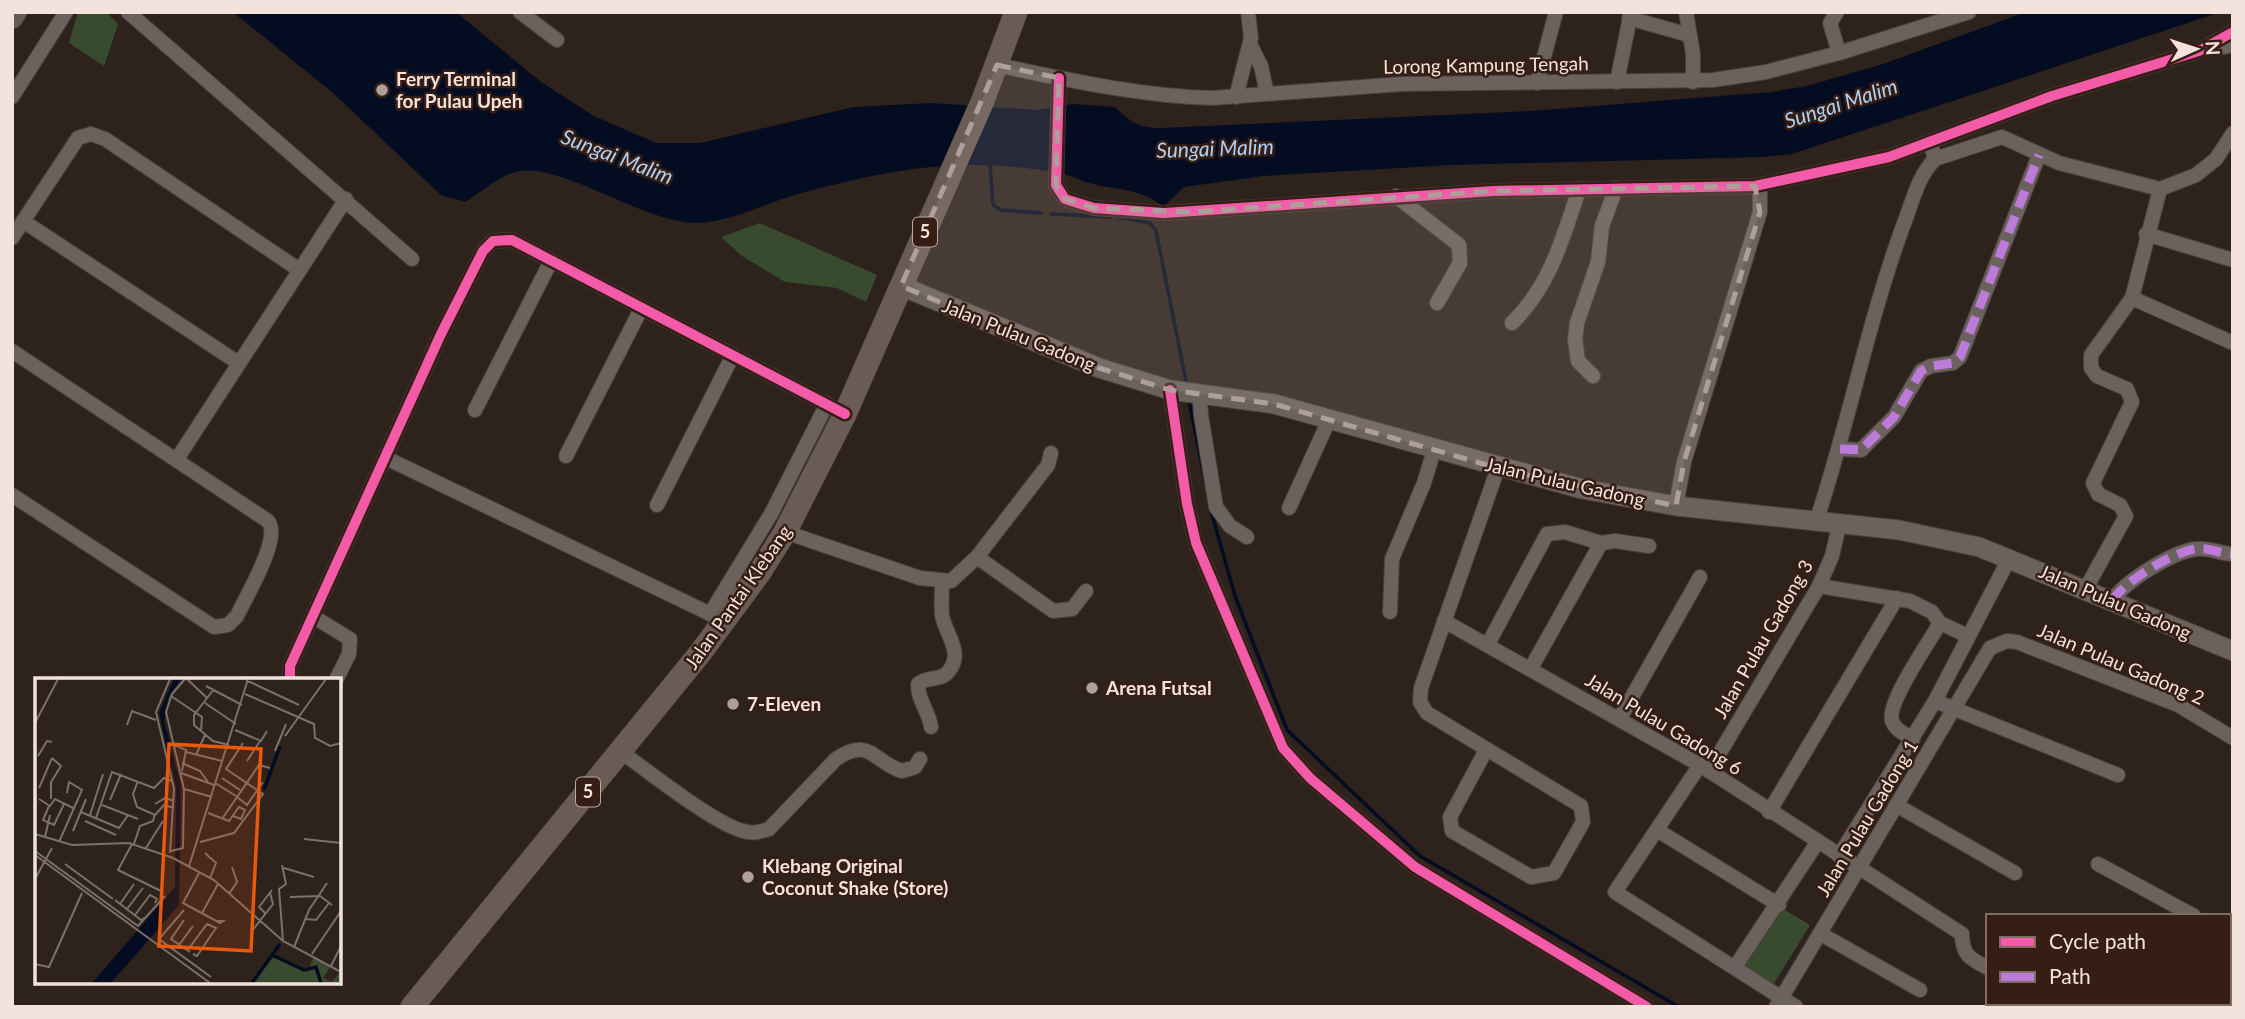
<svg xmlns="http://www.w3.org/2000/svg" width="2245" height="1019" viewBox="0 0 2245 1019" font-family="Lato,sans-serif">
<rect width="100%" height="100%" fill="#2e221d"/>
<g fill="#394b2f">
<path d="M78,12H106L118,24L104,66L69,43Z"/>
<path d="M760,223L877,275L866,302L837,288L785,282L742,256L721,237Z"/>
<path d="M1780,907L1810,925L1773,985L1743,966Z"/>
</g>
<path fill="#040c22" d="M233,12H456L541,82L594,116L656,143H700L854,107L931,103L1037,110L1072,104L1115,107C1130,122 1139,128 1161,128L1531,111L1771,92L1807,86L1883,64L2026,12H2221L1792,154L1763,157L1452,165L1263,176L1184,187L1163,207C1140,187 1117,191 1089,183C1080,181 1073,176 1064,174C966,155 893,168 798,194C765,203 732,222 696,223C644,223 558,160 515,172C498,177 480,193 465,202L441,195L333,93Z"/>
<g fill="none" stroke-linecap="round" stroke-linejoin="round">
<g stroke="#040c22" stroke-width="3.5">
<path d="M990,163L993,205L1001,210L1041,213"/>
<path d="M1051,214L1110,217"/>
<path d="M1118,217L1150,223L1156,231L1187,386"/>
<path d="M1189,401L1206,486"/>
<path d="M1211,511L1235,596L1287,730L1420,856L1679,1007"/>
</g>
<g stroke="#4a3f3b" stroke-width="16">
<g id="minor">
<path d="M128,12L412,259"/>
<path d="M520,12L557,40"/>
<path d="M1686,12L1693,54V82"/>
<path d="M1837,12L1830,23L1839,53"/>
<path d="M1629,18L1689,35"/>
<path d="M1250,44L1261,66L1267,94"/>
<path d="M2211,44L2219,48L2233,45"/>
<path d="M997,65C1068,80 1140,96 1212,98L1402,84L1713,80L1766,72L1839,53L1969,12"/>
<path d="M1059,78L1056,185L1065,199L1094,208L1164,213L1493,191L1755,186L1889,157L2052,96L2199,51L2233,32"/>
<path d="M1617,82L1631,12"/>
<path d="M1537,83L1556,12"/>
<path d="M12,97L66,12"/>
<path d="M1236,97L1251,38L1248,12"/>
<path d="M1935,159L2002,137L2059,163L2160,189L2196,175L2216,159L2233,133"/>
<path d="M1396,196L1459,245L1460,263L1437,303"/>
<path d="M23,221L237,362"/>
<path d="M2146,234L2233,260"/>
<path d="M12,238L78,138L91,134L105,139L298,269"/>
<path d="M2132,298L2233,343"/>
<path d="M1512,323C1550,286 1563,238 1579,189"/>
<path d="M12,351L268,521C282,538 246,596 237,616L228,625L214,627L12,495"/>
<path d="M1593,376L1578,361L1575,339L1577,323L1598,262L1602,226L1616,188"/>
<path d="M1170,390L1187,504L1196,543L1283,748L1310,778L1415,867L1647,1007"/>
<path d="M1204,393L1200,400L1201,415L1216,507L1230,526L1247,537"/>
<path d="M475,410L551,261"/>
<path d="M1840,449L1861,450L1894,417L1921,371L1931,366L1953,363L1960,357L2039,155"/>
<path d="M566,456L641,309"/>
<path d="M386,458L725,621"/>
<path d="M177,459L346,199"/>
<path d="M657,505L733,355"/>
<path d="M1676,506L1684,462L1760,212V193L1755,186"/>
<path d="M1289,508L1329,420"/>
<path d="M1817,519C1849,422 1868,322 1903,226C1912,204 1917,177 1935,159L1930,142"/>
<path d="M785,532L920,578L951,581L977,557L1048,465L1051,453"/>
<path d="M977,557L1053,611L1072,609L1086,591"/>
<path d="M1819,586L1910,601L1932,612L1940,623L1968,636"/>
<path d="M2085,590L2126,516L2120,505L2098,494L2093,483L2132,402L2127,389L2097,376L2091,368V355L2132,298L2160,189"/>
<path d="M2112,601C2125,581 2171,553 2195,549C2209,547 2220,554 2233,554"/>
<path d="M1390,612L1392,559L1424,483L1435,447"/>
<path d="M710,614L771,514L827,404"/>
<path d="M314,617L350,639L349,654L336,680"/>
<path d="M1444,621L1700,765L1962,934C1962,955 1970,959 1988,968"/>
<path d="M1488,644L1547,534L1565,532L1601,543"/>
<path d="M1531,668L1601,543L1615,541L1649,546"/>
<path d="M290,680V666L441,334L483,251L493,241L512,240L845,414"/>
<path d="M1935,701L2118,775"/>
<path d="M1620,718L1700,577"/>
<path d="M931,727C929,711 917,699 918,684C927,676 941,681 948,672C965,653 945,634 942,615C941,605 942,593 942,582"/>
<path d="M1913,739C1905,734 1896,731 1892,721C1886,703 1930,641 1940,623"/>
<path d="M1486,750L1450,817L1452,831L1531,877L1554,873L1583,822L1581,806L1427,713L1420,702L1421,688L1498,468"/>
<path d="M620,751C648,771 713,823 743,831C753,834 760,832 769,829L836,759C870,736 873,762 902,771L915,767L920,759"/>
<path d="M1700,765L1615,892L1796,1007"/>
<path d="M1709,771L1819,586L1832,556L1840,522"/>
<path d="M1896,805L2015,873"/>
<path d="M1769,812L1897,598"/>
<path d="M1657,830L1779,905"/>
<path d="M1839,856L1935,701L2010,557"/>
<path d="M2098,864L2194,916"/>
<path d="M1821,934L1920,990"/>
<path d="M2229,934L2233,936"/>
<path d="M1735,967L1817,843"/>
<path d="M1776,1007L1990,648L2007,641L2017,642L2178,705L2233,738"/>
<path d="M2064,1007L2065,1003"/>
</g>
</g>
<g stroke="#4a3f3b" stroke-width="21">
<path id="secondary" d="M901,286L1099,368L1170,390L1274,404L1582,489L1676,506L1899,530L1979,547L2233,651"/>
</g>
<g stroke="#4a3f3b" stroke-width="23">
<path id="primary" d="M12,18L16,12"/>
</g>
<g stroke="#4a3f3b" stroke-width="24">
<path id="trunk" d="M412,1007L701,652L760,572L785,532L845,414L983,100L1016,12"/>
</g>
<use href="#minor" stroke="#6b615d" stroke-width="14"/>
<use href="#secondary" stroke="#6b615d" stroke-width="19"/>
<use href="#primary" stroke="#685b54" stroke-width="21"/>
<use href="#trunk" stroke="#6a5c54" stroke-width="23"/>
<g stroke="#bd7bd9" stroke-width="9" stroke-dasharray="18 9" stroke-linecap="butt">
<path d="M1840,449L1861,450L1894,417L1921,371L1931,366L1953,363L1960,357L2039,155"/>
<path d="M2112,601C2125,581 2171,553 2195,549C2209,547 2220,554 2233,554"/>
</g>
<g stroke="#361e15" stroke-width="15">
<g id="cycleway">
<path d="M1059,78L1056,185L1065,199L1094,208L1164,213L1493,191L1755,186L1889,157L2052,96L2199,51L2233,32"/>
<path d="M1170,390L1187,504L1196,543L1283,748L1310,778L1415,867L1647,1007"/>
<path d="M290,680V666L441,334L483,251L493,241L512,240L845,414"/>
</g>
</g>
<use href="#cycleway" stroke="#f35aa7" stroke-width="10"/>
</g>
<path fill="#af9f9a" fill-opacity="0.2" stroke="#af9f9a" stroke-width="5" stroke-dasharray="14 9" stroke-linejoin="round" d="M997,65L1059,78L1056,185L1065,199L1094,208L1192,212L1493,191L1755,186L1760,212L1684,462L1676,506L1508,471L1274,404L1170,390L1099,368L901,286Z"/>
<g fill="#af9f9a" stroke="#361e15" stroke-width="2.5">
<circle cx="382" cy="90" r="7"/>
<circle cx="1092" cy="688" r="7"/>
<circle cx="733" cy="704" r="7"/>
<circle cx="748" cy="877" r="7"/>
</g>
<g text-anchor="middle" stroke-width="5" stroke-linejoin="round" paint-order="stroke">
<g fill="#361e15" stroke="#bba8a1" stroke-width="2">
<rect x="913" y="217.5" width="24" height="29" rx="5"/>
<rect x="576" y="777.5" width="24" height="29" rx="5"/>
</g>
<g font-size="18" font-weight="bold" fill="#f4e3dd">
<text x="925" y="238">5</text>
<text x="588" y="798">5</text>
</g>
<g font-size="19" fill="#f4e3dd" stroke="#361e15">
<text transform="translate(1486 65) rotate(-1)" y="7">Lorong Kampung Tengah</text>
<text transform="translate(1019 335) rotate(22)" y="7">Jalan Pulau Gadong</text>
<text transform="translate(1565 482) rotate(13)" y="7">Jalan Pulau Gadong</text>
<text transform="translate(738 597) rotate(-55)" y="7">Jalan Pantai Klebang</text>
<text transform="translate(2115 602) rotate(23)" y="7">Jalan Pulau Gadong</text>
<text transform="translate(1763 639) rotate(-60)" y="7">Jalan Pulau Gadong 3</text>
<text transform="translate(2121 664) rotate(23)" y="7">Jalan Pulau Gadong 2</text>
<text transform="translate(1664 724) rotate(31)" y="7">Jalan Pulau Gadong 6</text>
<text transform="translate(1867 818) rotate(-59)" y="7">Jalan Pulau Gadong 1</text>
</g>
<g font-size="19" font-weight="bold" fill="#f4e3dd" stroke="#361e15" text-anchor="start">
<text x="396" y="86">Ferry Terminal<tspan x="396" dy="22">for Pulau Upeh</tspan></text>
<text x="1106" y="695">Arena Futsal</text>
<text x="747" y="711">7-Eleven</text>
<text x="762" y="873">Klebang Original<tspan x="762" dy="22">Coconut Shake (Store)</tspan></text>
</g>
<g font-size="21" font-style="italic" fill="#aed0f4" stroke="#361e15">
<text transform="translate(1841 104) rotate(-18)" y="7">Sungai Malim</text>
<text transform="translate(1215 149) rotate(-2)" y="7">Sungai Malim</text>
<text transform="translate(617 157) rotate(21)" y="7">Sungai Malim</text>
</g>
</g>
<g transform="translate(35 678)">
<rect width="306" height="306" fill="#2e221d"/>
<path d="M279,278L295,289L288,300L297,304L304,295L306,305H219L237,279L273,294Z" fill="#394b2f"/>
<path d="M139,1H146L133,20L129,43L146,107L144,227L76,305H57L140,209L141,109L124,35Z" fill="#040c22"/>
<path fill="none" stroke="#040c22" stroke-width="3.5" d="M229,112L245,68M237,277L269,292L281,289L286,305M217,305L245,266"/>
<path fill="none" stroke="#7d6f6a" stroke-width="2" d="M135,1L121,34L139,111L135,175M152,1L172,20M211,2L264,27M171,8L207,27M179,11L159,37V47L178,63L194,67M210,16L279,46L280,60L295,68L306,65M136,18L167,39L166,53M170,25L201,46M0,45L23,1M92,47L97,33L121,42M200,52L226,63L232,53M250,58L291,1M138,66L151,72L147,93M240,73L251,46M151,74L187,83M161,77L170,57M3,78L12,63L17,64M212,83L225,63M147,85L165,93L173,104M146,95L179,107M187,100L205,112M103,103L98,116L102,129L120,137L129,127L139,130M180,105L201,118M4,110L17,80M149,111L177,119M201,118L212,127L228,104M4,121L15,128L20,121L38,130M16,121V104L26,88L17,80M75,122L86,96M120,126L130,120L139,123M67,127L103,141M14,128L8,142L19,147L29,126M46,134L84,150L93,137M173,135L194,143L204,129L210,132L206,141L198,138M55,137L68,96M61,140L77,94L119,110L129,100L137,103M187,141L224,87L235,90M50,143L81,157M38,153L51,121M0,156L37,167L94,165L138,180L179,202L248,263L306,294M10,159L15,137M269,161L306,165M24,164L47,112L34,104L32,115M165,164L199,155L228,116L191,91L208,65M97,166L83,192L128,214M99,166L105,148L118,143L120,136M111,170L128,143M0,173L103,248L130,218M136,173L148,170L149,111L131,34L137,16L150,1M170,175L181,185L175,200M0,177L175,305M30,186L78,221M247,187L251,206L244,211L248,263M154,188L213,1M249,190L279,199M164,195L148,225L185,245L188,243H181M0,201L17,170M194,216L202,204L197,189M255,219L285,218L297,227M80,222L106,242L111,239M85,226L99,206M92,231L108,210M149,232L124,261L176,299M167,235L183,206M230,235L224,229L237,212M100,237L115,217L122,221L120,225M271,241L281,242L294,225M149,242L136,261L155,274M217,253L238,226L235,215M144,267L158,248M259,269L274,232L292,205M152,273L172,246L181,250L162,278L158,276M277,276L306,233M0,286L14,289L47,215M296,288L306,268"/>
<path fill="#e8590c" fill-opacity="0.15" stroke="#e8590c" stroke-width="3.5" d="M134,66L226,71L216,273L124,268Z"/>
<rect width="306" height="306" fill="none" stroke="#f4e3dd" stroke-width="3.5"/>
</g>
<rect width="2245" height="1019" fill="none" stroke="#f4e3dd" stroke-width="28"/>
<rect x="1986" y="914" width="245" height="91" fill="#361e15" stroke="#826d65" stroke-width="2"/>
<rect x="2000" y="937" width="35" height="10" fill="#f35aa7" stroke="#826d65" stroke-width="2"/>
<text x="2049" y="949" font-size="21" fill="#f4e3dd">Cycle path</text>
<rect x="2000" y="972" width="35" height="10" fill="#bd7bd9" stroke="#826d65" stroke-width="2"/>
<text x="2049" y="984" font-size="21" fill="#f4e3dd">Path</text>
<g transform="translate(2196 49) rotate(87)" stroke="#361e15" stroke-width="5" paint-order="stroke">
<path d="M0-5L12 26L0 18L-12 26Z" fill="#f4e3dd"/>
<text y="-10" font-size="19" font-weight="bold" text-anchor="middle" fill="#f4e3dd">N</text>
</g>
</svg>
